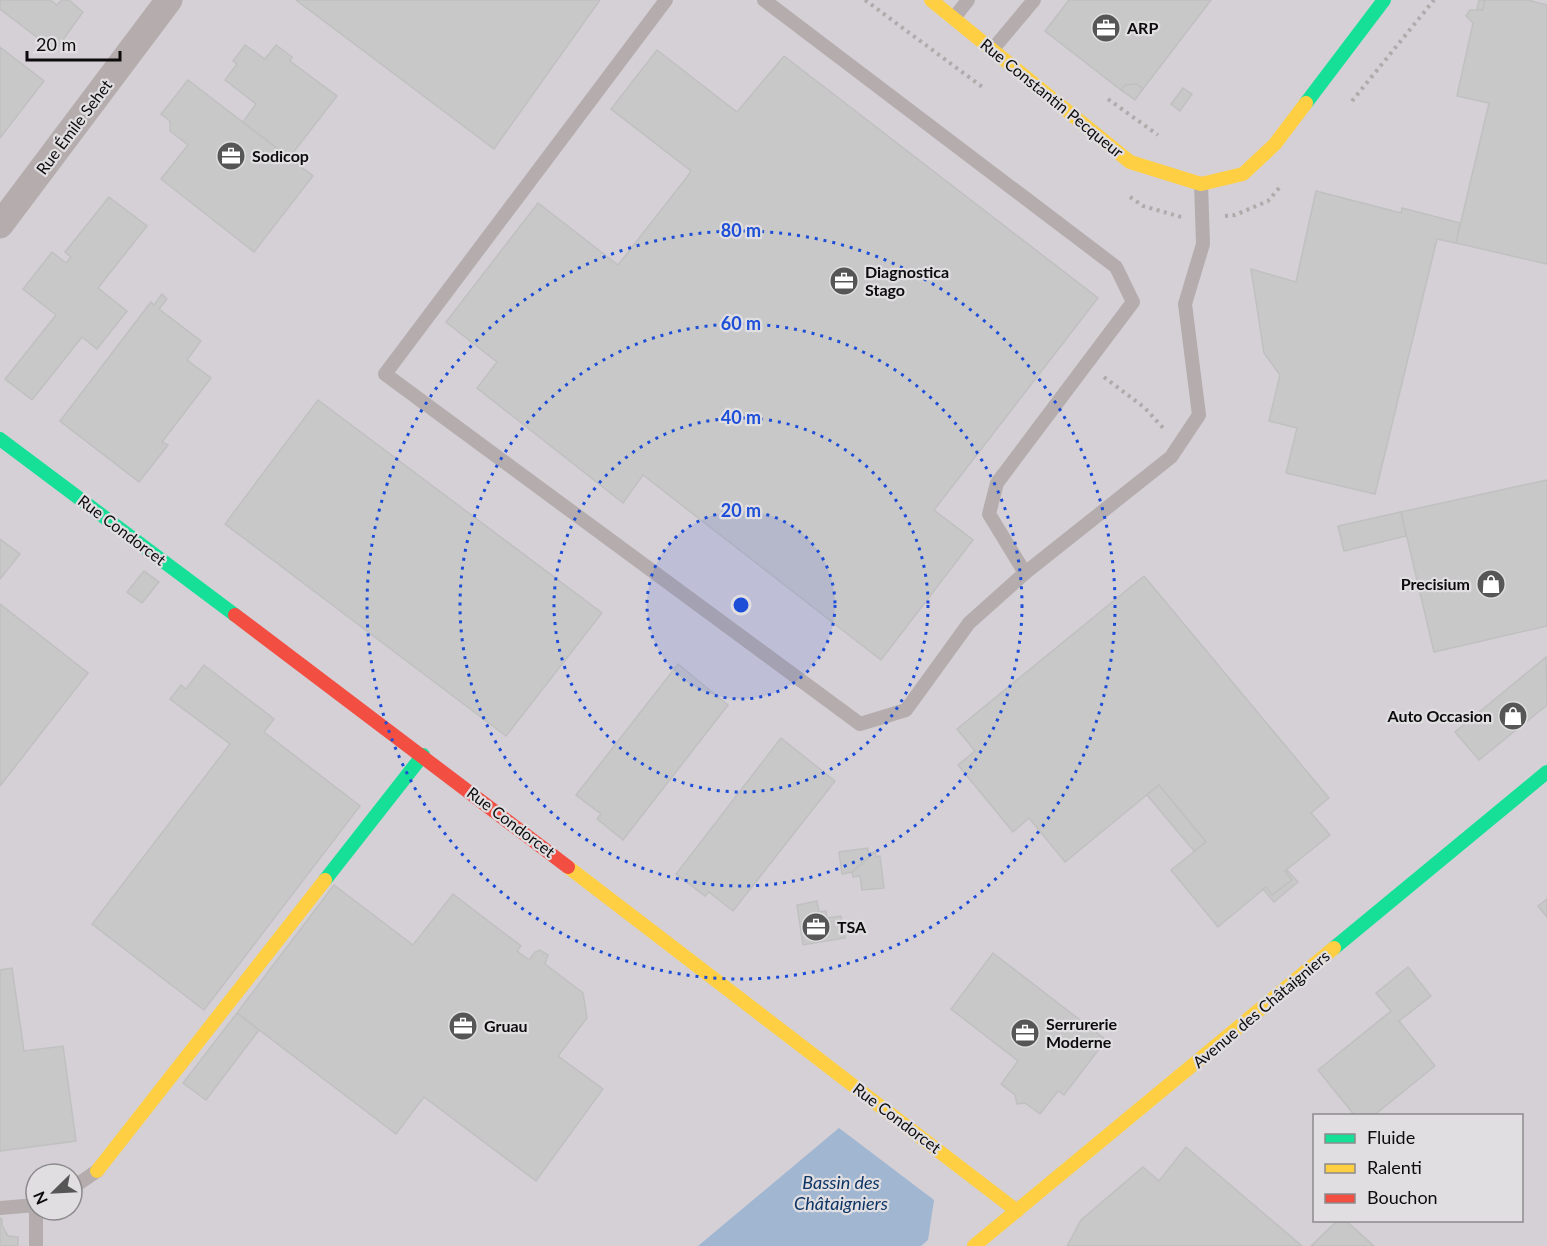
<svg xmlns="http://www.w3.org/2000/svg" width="1547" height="1246" viewBox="0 0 1547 1246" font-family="Lato,sans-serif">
<rect width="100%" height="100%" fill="#e0dfe0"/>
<path fill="#d4d0d6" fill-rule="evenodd" d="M0,0H1547V1246H0ZM1314,1116H1522V1220H1314ZM36,1174H72V1210H36Z"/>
<path fill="#a1b6d1" d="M839,1128L934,1200L928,1240L921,1246H698Z"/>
<g fill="#c9c8c9" stroke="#c1c0c1" stroke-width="1.5">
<path d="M0,0H50L57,5L62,0H69L83,12L55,51L0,9Z"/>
<path d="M296,0H600L494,149Z"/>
<path d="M1069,0H1211L1143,89L1137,84L1125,85L1121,90L1045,31Z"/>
<path d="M1479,0L1485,1L1483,10L1477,9Z"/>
<path d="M1482,0H1528L1547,5V264L1456,243L1489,103L1457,96L1473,23L1466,16L1470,10H1483L1485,1Z"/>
<path d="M245,45L265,59L276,45L292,57L290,61L337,96L289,158L243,122L256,104L225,80L237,64L233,61Z"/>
<path d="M0,47L44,81L0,138Z"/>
<path d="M657,50L737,112L784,56L1098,298L934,510L973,540L881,660L643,475L623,503L477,388L497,362L446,322L538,203L618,265L687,177L691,171L611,109Z"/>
<path d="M188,80L313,176L254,252L161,179L188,145L170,131V121L161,114Z"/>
<path d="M1137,84L1143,89L1135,100L1121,90L1125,85Z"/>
<path d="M1183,88L1192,94L1180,111L1171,104Z"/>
<path d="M1316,191L1401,213L1402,208L1460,223L1456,243L1437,239L1375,494L1286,473L1297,428L1269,421L1280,375L1264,353L1251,269L1296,282Z"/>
<path d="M109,197L147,226L98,288L127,311L97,349L82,337L32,400L5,379L56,315L23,289L52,252L66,263L71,257L65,252Z"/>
<path d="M162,294L167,299L159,309L201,341L187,360L211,378L162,442L168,445L139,482L60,421L151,302L154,305Z"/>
<path d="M318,400L602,613L506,736L225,524Z"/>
<path d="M1547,480V626L1434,652L1401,512Z"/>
<path d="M1401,512L1406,536L1344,551L1338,526Z"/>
<path d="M0,539L20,554L0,579Z"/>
<path d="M144,571L159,582L142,603L127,592Z"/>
<path d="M1144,576L1329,798L1311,813L1330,835L1285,871L1292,880L1272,895L1266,887L1218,927L1171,870L1206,842L1159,785L1065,862L1029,818L1013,832L958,765L975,751L957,729Z"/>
<path d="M0,604L88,673L0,786Z"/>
<path d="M1546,657L1547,705L1479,760L1455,732Z"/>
<path d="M678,664L728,705L623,840L597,819L601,814L576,795Z"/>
<path d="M204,665L274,719L264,732L360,806L204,1010L92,924L230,744L170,699L181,685L186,689Z"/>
<path d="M781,738L835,781L733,911L709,892L705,896L676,874Z"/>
<path d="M1159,785L1206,842L1194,851L1147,795Z"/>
<path d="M868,848V853L876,852L852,872L842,874L839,852Z"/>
<path d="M875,852L876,857L880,856L884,888L862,890L860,876L853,877L852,872Z"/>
<path d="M1287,870L1298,882L1274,902L1263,889L1266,887L1272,895L1292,880L1285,871Z"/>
<path d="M334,885L413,945L453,894L521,946L517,951L529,960L535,952L540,950L548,955L545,964L583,993L587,1018L558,1056L603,1089L536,1181L424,1097L396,1134L237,1013Z"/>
<path d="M1547,899V917L1538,906Z"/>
<path d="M817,901L819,912L826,911L827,918L841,916L845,938L803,945L797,905Z"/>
<path d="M993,953L1106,1040L1064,1095L1058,1091L1040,1114L1025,1103L1017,1104L1015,1095L1001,1084L1018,1061L951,1009Z"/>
<path d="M1408,967L1431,996L1399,1021L1435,1066L1373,1116H1355L1318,1070L1391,1011L1376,993Z"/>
<path d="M12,968L24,1051L63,1046L76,1141L0,1151V970Z"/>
<path d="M237,1013L259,1030L206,1100L183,1083Z"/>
<path d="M1186,1147L1302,1246H1067L1081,1220L1143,1167L1159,1181Z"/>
<path d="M0,1218L2,1219V1225L8,1236L18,1237V1246H0Z"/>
<path d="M1338,1220H1345L1374,1246H1311Z"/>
</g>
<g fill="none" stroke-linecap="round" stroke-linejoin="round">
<g stroke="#b0aaaa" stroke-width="4" stroke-dasharray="3 4.5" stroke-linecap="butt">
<path d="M865,0L985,89"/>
<path d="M1108,99L1158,135"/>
<path d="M1352,101L1434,0"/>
<path d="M1130,197L1143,206L1181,217"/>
<path d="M1225,216L1235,215L1268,201L1280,187"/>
<path d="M1104,377L1145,408L1164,429"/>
</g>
<g stroke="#b5adad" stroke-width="14">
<path d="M666,0L385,374L860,724L906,710L969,623L1025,573L1171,457L1199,415L1185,304L1203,244L1201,184"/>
<path d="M764,0L1116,267L1133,302L997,483L989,514L1025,573"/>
<path d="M954,18L968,0"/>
<path d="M993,49L1034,0"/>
<path d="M72,1188L97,1171"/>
<path d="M0,1208L36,1205"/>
<path d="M36,1246V1210"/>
</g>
<path stroke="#b5adad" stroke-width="27" d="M0,225L169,0"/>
<g stroke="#16e098" stroke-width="14">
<path d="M1306,103L1384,0"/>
<path d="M0,439L235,615"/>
<path d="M325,880L423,755"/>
<path d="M1334,948L1547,772"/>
</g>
<g stroke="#ffcf43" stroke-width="14">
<path d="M931,0L1130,162L1201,184L1243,174L1275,144L1306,103"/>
<path d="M568,867L1017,1211"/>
<path d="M97,1171L325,880"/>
<path d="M974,1246L1334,948"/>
</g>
<path stroke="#f24e42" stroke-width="14" d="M235,615L568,867"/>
</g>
<circle cx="741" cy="605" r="94" fill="#1d4ed8" fill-opacity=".12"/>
<g fill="none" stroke="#1d4ed8" stroke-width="3" stroke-dasharray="3 6">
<circle cx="741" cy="605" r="94"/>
<circle cx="741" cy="605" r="187"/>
<circle cx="741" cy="605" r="281"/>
<circle cx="741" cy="605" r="374"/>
</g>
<defs>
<g id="office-disc" transform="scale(1.5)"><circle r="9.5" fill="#575657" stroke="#e0dee1"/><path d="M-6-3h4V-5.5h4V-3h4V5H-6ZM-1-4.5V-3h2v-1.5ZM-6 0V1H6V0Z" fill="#fff"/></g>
<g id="shop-disc" transform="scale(1.5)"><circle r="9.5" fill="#575657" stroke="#e0dee1"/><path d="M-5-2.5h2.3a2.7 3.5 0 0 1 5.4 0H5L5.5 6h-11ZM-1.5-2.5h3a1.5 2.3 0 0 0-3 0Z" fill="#fff"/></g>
</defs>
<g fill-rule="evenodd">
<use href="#office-disc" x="1106" y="28"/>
<use href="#office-disc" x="231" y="156"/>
<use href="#office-disc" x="844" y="281"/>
<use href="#shop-disc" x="1491" y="584"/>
<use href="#shop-disc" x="1513" y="716"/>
<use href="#office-disc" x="816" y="927"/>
<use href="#office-disc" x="463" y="1026"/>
<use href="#office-disc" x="1025" y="1033"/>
</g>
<g text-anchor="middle" stroke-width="4.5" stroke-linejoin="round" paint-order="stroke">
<g font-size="16" font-weight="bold" fill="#0d0c0d" stroke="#e0dee1" text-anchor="start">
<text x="1127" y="34">ARP</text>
<text x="252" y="162">Sodicop</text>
<text x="865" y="278">Diagnostica<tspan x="865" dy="18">Stago</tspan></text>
<text x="1470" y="590" text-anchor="end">Precisium</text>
<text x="1492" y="722" text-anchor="end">Auto Occasion</text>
<text x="837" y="933">TSA</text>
<text x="1046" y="1030">Serrurerie<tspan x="1046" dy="18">Moderne</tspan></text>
<text x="484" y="1032">Gruau</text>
</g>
<g font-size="16" fill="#0d0c0d" stroke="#e0dee1">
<text transform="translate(1052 98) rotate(39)" y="6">Rue Constantin Pecqueur</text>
<text transform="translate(74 127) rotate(-53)" y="6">Rue Émile Sehet</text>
<text transform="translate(122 530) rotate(37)" y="6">Rue Condorcet</text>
<text transform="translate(511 822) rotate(37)" y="6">Rue Condorcet</text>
<text transform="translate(1261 1009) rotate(-40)" y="6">Avenue des Châtaigniers</text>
<text transform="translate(897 1118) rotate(37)" y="6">Rue Condorcet</text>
</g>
<g font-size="18" font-style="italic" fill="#0c3465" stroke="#e0dee1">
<text x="841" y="1189">Bassin des<tspan x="841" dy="21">Châtaigniers</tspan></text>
</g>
</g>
<circle cx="741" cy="605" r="9" fill="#1d4ed8" stroke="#e0dee1" stroke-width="3"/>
<g font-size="18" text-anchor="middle" font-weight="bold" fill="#1d4ed8" stroke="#e0dee1" stroke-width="4.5" stroke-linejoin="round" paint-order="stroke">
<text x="741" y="237">80 m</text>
<text x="741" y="330">60 m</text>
<text x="741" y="424">40 m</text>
<text x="741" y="517">20 m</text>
</g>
<rect x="1313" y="1114" width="210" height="108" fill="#e0dee1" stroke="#8c8a8c" stroke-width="1.5"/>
<rect x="1325" y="1134" width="30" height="9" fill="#16e098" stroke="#8c8a8c" stroke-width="1.5"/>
<text x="1367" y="1144" font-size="18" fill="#0d0c0d">Fluide</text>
<rect x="1325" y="1164" width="30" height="9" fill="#ffcf43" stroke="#8c8a8c" stroke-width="1.5"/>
<text x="1367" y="1174" font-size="18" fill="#0d0c0d">Ralenti</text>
<rect x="1325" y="1194" width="30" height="9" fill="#f24e42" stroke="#8c8a8c" stroke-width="1.5"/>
<text x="1367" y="1204" font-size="18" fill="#0d0c0d">Bouchon</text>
<g transform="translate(54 1192) rotate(246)"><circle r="28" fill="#e0dee1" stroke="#8c8a8c" stroke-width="1.5"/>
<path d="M0-4.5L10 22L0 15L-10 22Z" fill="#575657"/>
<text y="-9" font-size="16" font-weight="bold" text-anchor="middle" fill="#0d0c0d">N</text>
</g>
<path d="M27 51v9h93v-9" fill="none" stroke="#0d0c0d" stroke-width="3"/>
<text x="36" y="51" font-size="18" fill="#0d0c0d" stroke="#e0dee1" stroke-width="4.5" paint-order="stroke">20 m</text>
</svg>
